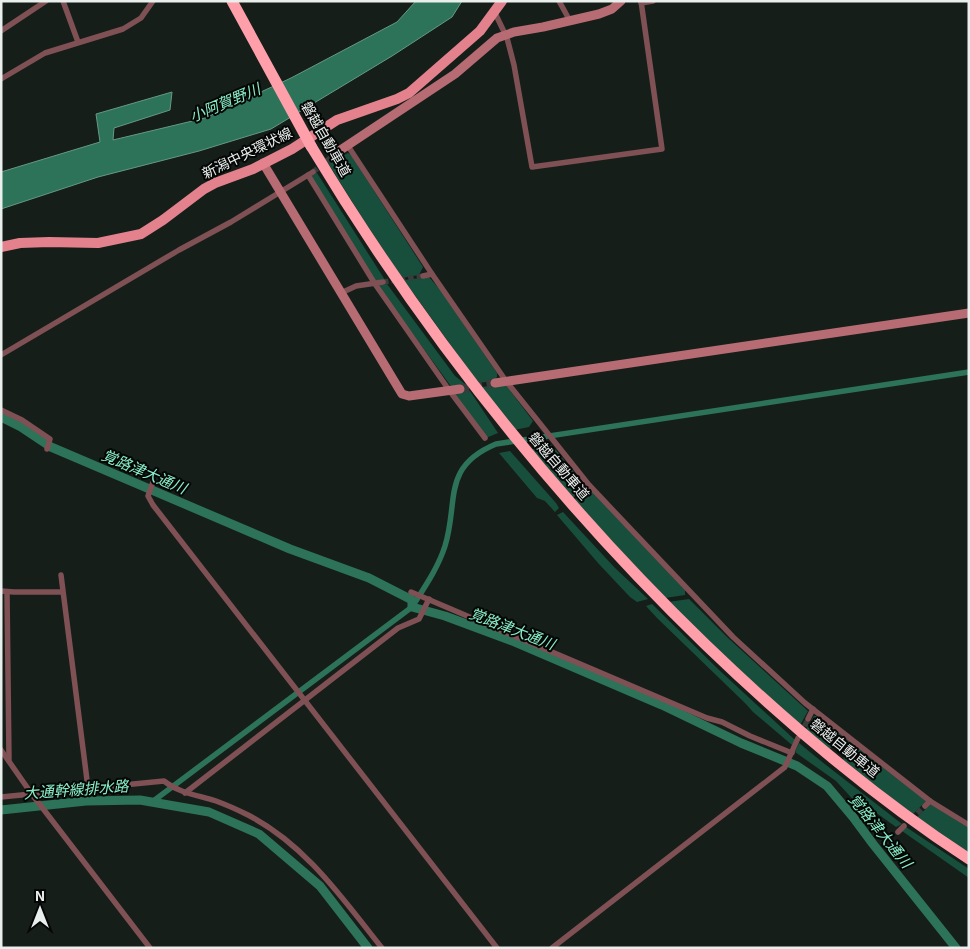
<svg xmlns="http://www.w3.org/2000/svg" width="970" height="949" viewBox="0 0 970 949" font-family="Georgia,'Noto Sans JP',serif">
<rect width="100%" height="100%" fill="#161e1a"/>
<g fill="#184e3c">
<path d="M348,153L351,155L423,267L419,275L402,278L363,219L328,163Z"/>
<path d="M317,173L385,280L374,282L311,176Z"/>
<path d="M429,277L442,292L497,373V377L493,381L478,383L404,280Z"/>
<path d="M387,284L455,376L465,384L452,386L450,385L377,285Z"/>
<path d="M503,384L506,385L533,421L529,427L514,430L482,387Z"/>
<path d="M470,391L498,433L486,438L454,393Z"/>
<path d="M552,445L585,486L571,500L529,450Z"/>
<path d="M510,451L556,503L559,508L555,512L545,501L537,498L499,453Z"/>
<path d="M589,488L685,590V595L665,598L574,500Z"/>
<path d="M563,512L615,568L648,599L637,602L630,597L598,563L557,515Z"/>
<path d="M689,599L728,638L808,711L799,727L668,602Z"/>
<path d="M652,604L719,670L795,740L792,745L753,712L746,704L657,618L646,606Z"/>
<path d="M814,716H817L926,801L912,815L842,762L845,755L832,747L828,750L805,731Z"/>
<path d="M799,743C832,771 868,797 902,824L896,827L871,809L860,807L836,781L795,752Z"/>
<path d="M931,804L969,828V853L917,817Z"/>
<path d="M906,827L969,869V878L902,831Z"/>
</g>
<path fill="#2d735a" stroke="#659886" d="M416,1H462L452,17L392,56L271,129L199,151L98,177L1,209V172L100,142L96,114L172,92L170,110L114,128L113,140L205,118L291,78L397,22Z"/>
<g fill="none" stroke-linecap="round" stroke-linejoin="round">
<path stroke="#2d735a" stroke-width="5.5" d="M152,802L412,607C424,588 438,568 445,546C459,501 441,467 496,444L969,372"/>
<g stroke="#2d735a" stroke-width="9">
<path d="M1,417L21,427L51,447L290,549L369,578L412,600V607L445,616L515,642L662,705L741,743L797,766L827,786L853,817L873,844L956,948"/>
<path d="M1,810L86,801L140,800L209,812L259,834L320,886L368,948"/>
</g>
<g stroke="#363d3a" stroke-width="5.5" stroke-dasharray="5.5 3" stroke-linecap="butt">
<path d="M313,172L339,151"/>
<path d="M383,282L423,276"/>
<path d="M801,734L808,719"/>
<path d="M911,819L925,806"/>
</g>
<path stroke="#363d3a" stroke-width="9" stroke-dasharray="9 4.5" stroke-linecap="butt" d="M460,389L495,383"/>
<g stroke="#7f5054" stroke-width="5.5">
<path d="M63,1L78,42"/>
<path d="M559,1L570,21"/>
<path d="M641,3L653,1"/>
<path d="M495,13L507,38L514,65L532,167L662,149L641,1"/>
<path d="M1,31L46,1"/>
<path d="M1,79L45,53L123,29L141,18L153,1"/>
<path d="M348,146L432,274L506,381L589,485L733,637L805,703L930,801L969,825"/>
<path d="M308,175L375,284L449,390L485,438"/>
<path d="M423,276L432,274"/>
<path d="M341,293L356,286L383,282"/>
<path d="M1,355L179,250L231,222L313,172"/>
<path d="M1,410L22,420L50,439L47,449"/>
<path d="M153,482L148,496L153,505L497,948"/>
<path d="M61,575L88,788"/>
<path d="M1,591L14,592H62"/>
<path d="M7,592L9,759"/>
<path d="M411,592L707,718L722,722L750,736L792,753"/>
<path d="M808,719L813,709"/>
<path d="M1,750L31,793L150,948"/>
<path d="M185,793L398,628L419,619L429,599"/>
<path d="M1,797L164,781C179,793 197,795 216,801C227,805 238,810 248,815C306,845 342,898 382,948"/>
<path d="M925,806L930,801"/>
<path d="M898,832L904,826"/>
<path d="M552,948L785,767L798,738"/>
</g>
<g stroke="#b76c74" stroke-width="9">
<path d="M339,151L455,74L497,38L514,32L543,27L599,14L612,9L621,1"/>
<path d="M263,163L402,394L409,396L460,389"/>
<path d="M495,383L969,313"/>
</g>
<path stroke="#e3828d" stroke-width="10" d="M1,247L20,243L49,242L98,243L141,234L163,220L204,189L215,183L253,169L292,149L337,120L397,99L409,93L480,31L502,1"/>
<path stroke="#fe9fa9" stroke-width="11" d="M311,146C421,329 553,497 706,645C788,724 874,797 969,859"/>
<path stroke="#fe9fa9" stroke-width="11" d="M232,1L311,146"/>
</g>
<g text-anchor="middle" stroke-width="4" stroke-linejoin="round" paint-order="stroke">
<g font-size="14" fill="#e9efec" stroke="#050706">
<text transform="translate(326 139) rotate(60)" y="5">磐越自動車道</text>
<text transform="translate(247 153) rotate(-26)" y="5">新潟中央環状線</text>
<text transform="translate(559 466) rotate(49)" y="5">磐越自動車道</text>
<text transform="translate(845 748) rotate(39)" y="5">磐越自動車道</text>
</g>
<g font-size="15" font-style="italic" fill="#89eec8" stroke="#050706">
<text transform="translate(225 103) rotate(-23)" y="5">小阿賀野川</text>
<text transform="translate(144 472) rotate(23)" y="5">覚路津大通川</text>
<text transform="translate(512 629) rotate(21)" y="5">覚路津大通川</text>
<text transform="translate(76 790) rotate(-4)" y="5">大通幹線排水路</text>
<text transform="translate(880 831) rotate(51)" y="5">覚路津大通川</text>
</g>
</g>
<rect width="970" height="949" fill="none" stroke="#e9efec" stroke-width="5"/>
<g transform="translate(40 909)" stroke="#050706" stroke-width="4" paint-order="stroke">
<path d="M0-4L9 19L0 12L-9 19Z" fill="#e9efec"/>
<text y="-8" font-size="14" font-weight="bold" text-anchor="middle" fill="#e9efec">N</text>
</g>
</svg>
